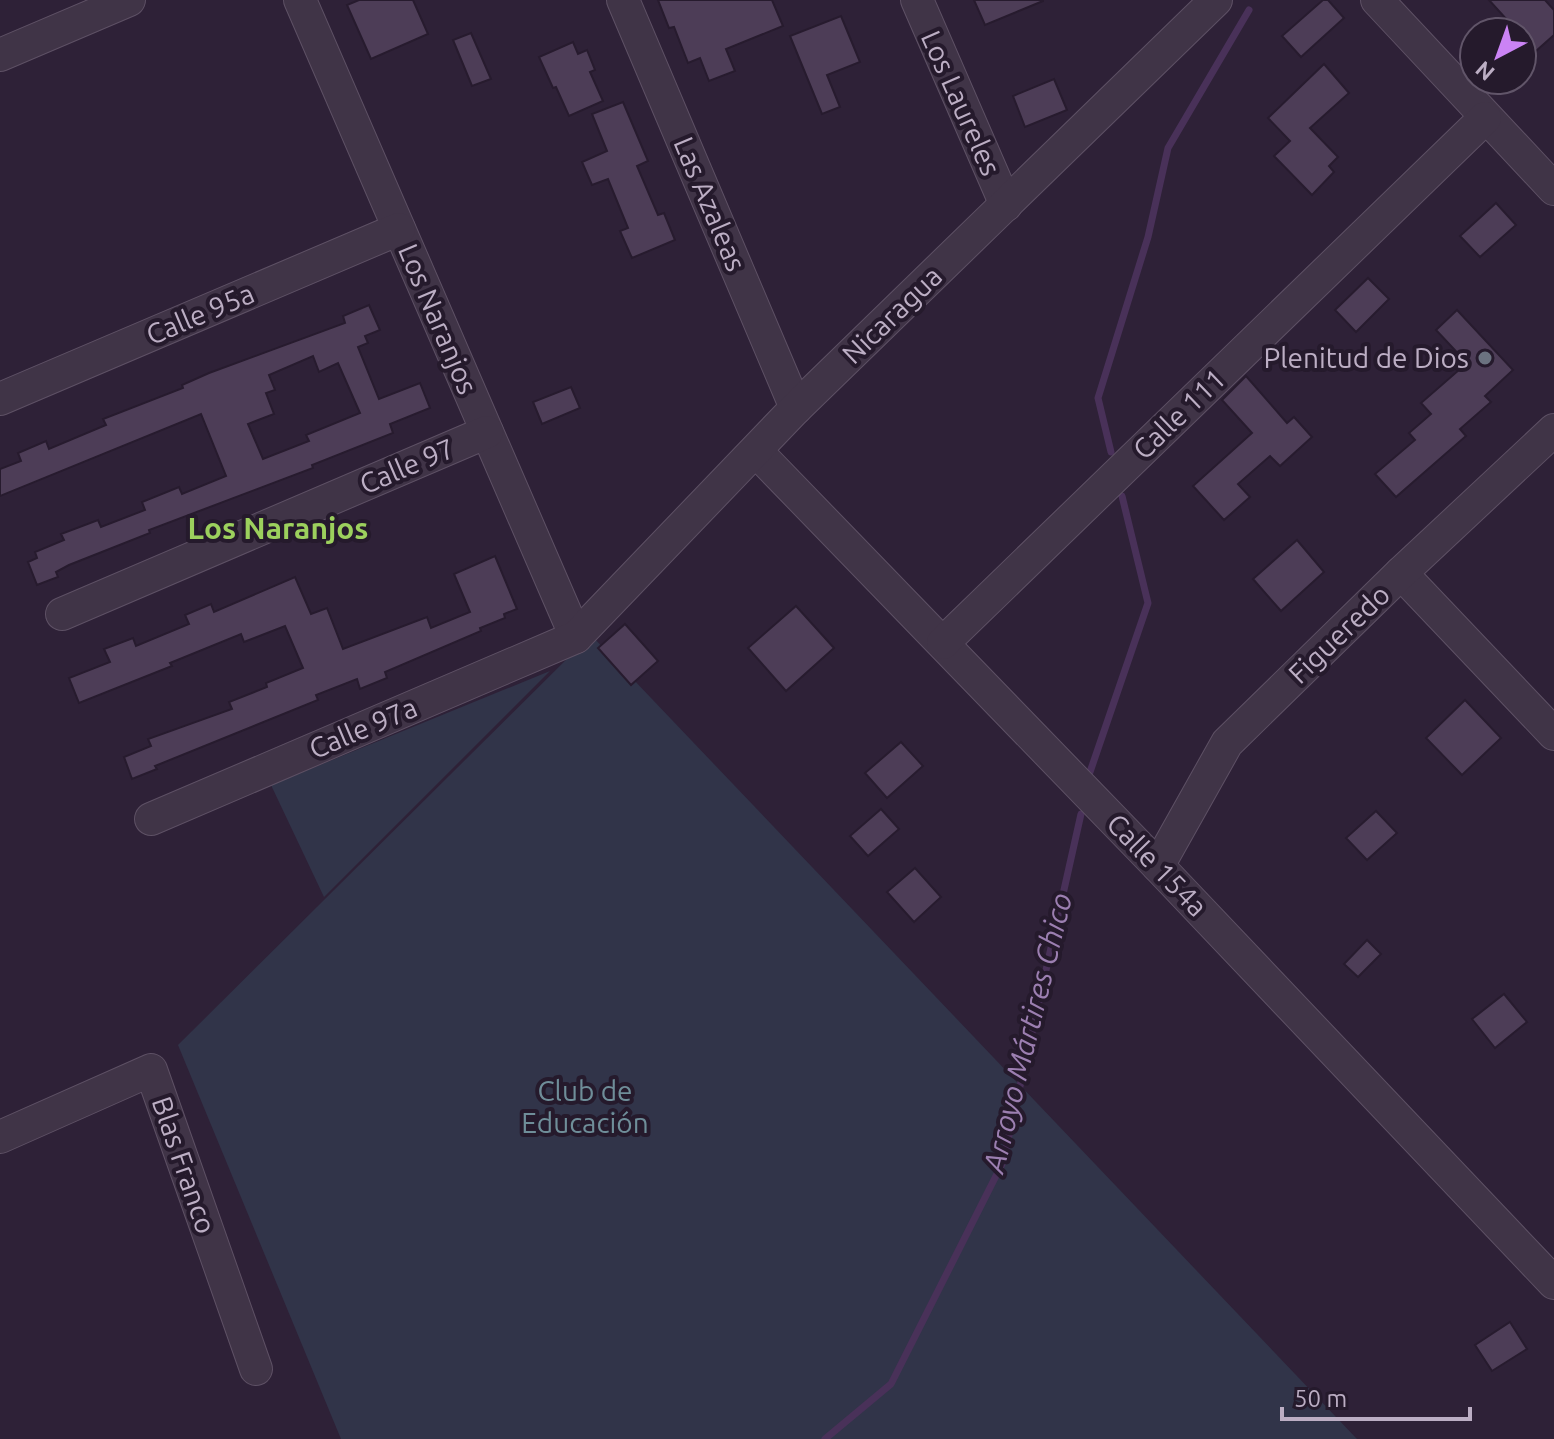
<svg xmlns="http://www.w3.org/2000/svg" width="1554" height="1439" viewBox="0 0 1554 1439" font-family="Ubuntu,sans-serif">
<rect width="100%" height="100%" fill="#2e2137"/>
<g fill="#313449">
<path d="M591,635L1357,1439H341L178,1045Z"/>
<path d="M550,671L324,897L271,785Z"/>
</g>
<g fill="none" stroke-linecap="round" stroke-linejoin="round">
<g stroke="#493159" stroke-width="7">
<path d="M1111,452L1098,398L1148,237L1168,148L1249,10"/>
<path d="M1090,772L1148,603L1122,496"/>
<path d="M825,1439L891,1384L1003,1162L1081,814"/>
</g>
</g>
<g fill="#4d3d57" stroke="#271b2e" stroke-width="2" fill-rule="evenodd">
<path d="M359,0H413L428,34L371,59L347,5Z"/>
<path d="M658,0H772L783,26L726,49L735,71L709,81L700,58L688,63L674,27L669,28Z"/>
<path d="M974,0H1043V1L985,25Z"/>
<path d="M1323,0H1328L1344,18L1301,57L1282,36Z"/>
<path d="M1489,0H1545L1554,10V35L1536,51L1522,36V32H1518Z"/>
<path d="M841,16L860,62L827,75L840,107L822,114L790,36Z"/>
<path d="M471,33L491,79L472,86L453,40Z"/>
<path d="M573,42L578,54L587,50L595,70L590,72L603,101L569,116L556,87L553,88L539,57Z"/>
<path d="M1324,64L1349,93L1310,128L1338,157L1329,166L1334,172L1312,195L1274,156L1290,141L1268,118Z"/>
<path d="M1054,79L1067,110L1025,127L1013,96Z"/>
<path d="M623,102L648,161L637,166L658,215L664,213L675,240L632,258L620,231L628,228L608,179L592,185L582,162L607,151L592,114Z"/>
<path d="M1496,203L1516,225L1480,257L1460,236Z"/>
<path d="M1368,278L1389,299L1356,332L1335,310Z"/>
<path d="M369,305L380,330L365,336L368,343L358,347L379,399L420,383L430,408L390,424L393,433L312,465L313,468L149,530L150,533L69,565L56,572L58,577L37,585L28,562L37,558L35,552L64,540L61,534L98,520L101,527L145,510L142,502L179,487L182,494L226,476L201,414L0,496V469L21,461L18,453L46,441L49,449L106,425L103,419L183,388L182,385L209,373L345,323L343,316ZM313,356L319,372L338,363L360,413L306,435L309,441L263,459L248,424L274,414L266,393L275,390L269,375Z"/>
<path d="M1457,310L1513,370L1485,396L1491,402L1460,429L1466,436L1396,497L1375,474L1415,440L1409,433L1431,414L1421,403L1467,363L1436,330Z"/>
<path d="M1246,376L1287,423L1294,417L1312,437L1280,466L1270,456L1238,484L1250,497L1224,520L1193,486L1252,433L1222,400Z"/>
<path d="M571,387L580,408L542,424L533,402Z"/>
<path d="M1297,540L1324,572L1281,611L1253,579Z"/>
<path d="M495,556L517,609L504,614L505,618L480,628L481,631L385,672L387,678L360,689L357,679L316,695L318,700L155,766L157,769L132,779L124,757L151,746L148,739L232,709L229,702L267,687L266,683L303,668L285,626L244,642L241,634L170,663L172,666L79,703L69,678L110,662L104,649L133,638L136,646L189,624L185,615L211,604L214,612L295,577L311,614L327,608L343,649L427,617L431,628L470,612L454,574Z"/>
<path d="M796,606L834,648L786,691L748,648Z"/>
<path d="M625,624L658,661L631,685L598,648Z"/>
<path d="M1465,700L1501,738L1462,775L1426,738Z"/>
<path d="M901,742L923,766L887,798L865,773Z"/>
<path d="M881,809L899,829L868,856L850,836Z"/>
<path d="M1376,811L1397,833L1367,860L1346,838Z"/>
<path d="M915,868L941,897L914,922L887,892Z"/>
<path d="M1367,940L1381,954L1358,977L1344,964Z"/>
<path d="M1504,994L1527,1022L1495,1048L1472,1019Z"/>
<path d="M1510,1322L1527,1349L1492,1371L1475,1345Z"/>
</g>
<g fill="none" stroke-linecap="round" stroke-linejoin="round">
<g stroke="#5e5165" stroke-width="34">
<g id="minor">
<path d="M300,0L576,637"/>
<path d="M623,0L796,408"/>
<path d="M917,0L1006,205"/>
<path d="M1377,0L1554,189"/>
<path d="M0,55L129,0"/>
<path d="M0,399L399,229"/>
<path d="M756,451L1158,866L1554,1283"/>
<path d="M1401,573L1554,734"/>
<path d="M62,614L487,432"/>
<path d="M943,643L1485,118"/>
<path d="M151,819L576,637L796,408L1216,0"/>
<path d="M1158,866L1227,743L1401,573L1554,430"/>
<path d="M0,1137L151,1070L256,1369"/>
</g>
</g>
<use href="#minor" stroke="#403447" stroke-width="32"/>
</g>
<circle fill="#6b7280" stroke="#251a2c" stroke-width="3" cx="1485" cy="358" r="8"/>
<g text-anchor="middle" stroke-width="8" stroke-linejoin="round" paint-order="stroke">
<g font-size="28" fill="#bcaec4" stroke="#251a2c">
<text transform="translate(961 103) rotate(66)" y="10">Los Laureles</text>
<text transform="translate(710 204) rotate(67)" y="10">Las Azaleas</text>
<text transform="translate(200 314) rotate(-23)" y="10">Calle 95a</text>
<text transform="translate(892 315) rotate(-44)" y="10">Nicaragua</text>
<text transform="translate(438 319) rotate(67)" y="10">Los Naranjos</text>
<text transform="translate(1179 414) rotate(-44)" y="10">Calle 111</text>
<text transform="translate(407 466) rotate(-23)" y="10">Calle 97</text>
<text transform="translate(1339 634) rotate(-44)" y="10">Figueredo</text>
<text transform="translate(363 728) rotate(-23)" y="10">Calle 97a</text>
<text transform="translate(1157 865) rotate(46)" y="10">Calle 154a</text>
<text transform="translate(184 1165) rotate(71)" y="10">Blas Franco</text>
</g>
<g font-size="28" fill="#bcaec4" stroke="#251a2c" text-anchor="end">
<text x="1469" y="368">Plenitud de Dios</text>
</g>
<g font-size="28" fill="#6f8e99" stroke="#251a2c">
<text x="585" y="1101">Club de<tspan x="585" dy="32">Educación</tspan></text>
</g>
<g font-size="30" font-weight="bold" fill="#9cd05d" stroke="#251a2c">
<text x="278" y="539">Los Naranjos</text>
</g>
<g font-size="30" font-style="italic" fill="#9c7fb1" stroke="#251a2c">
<text transform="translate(1028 1033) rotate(-76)" y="10">Arroyo Mártires Chico</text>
</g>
</g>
<g transform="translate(1498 56) rotate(221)"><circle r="38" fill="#251a2c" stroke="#615569" stroke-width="2"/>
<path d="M0-6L14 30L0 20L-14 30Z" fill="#cb83f5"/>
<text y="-12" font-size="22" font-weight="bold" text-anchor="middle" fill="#bcaec4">N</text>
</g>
<path d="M1282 1407v12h188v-12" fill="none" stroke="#bcaec4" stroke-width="4"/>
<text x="1294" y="1407" font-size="24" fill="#bcaec4" stroke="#251a2c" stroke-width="6" paint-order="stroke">50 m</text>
</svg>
